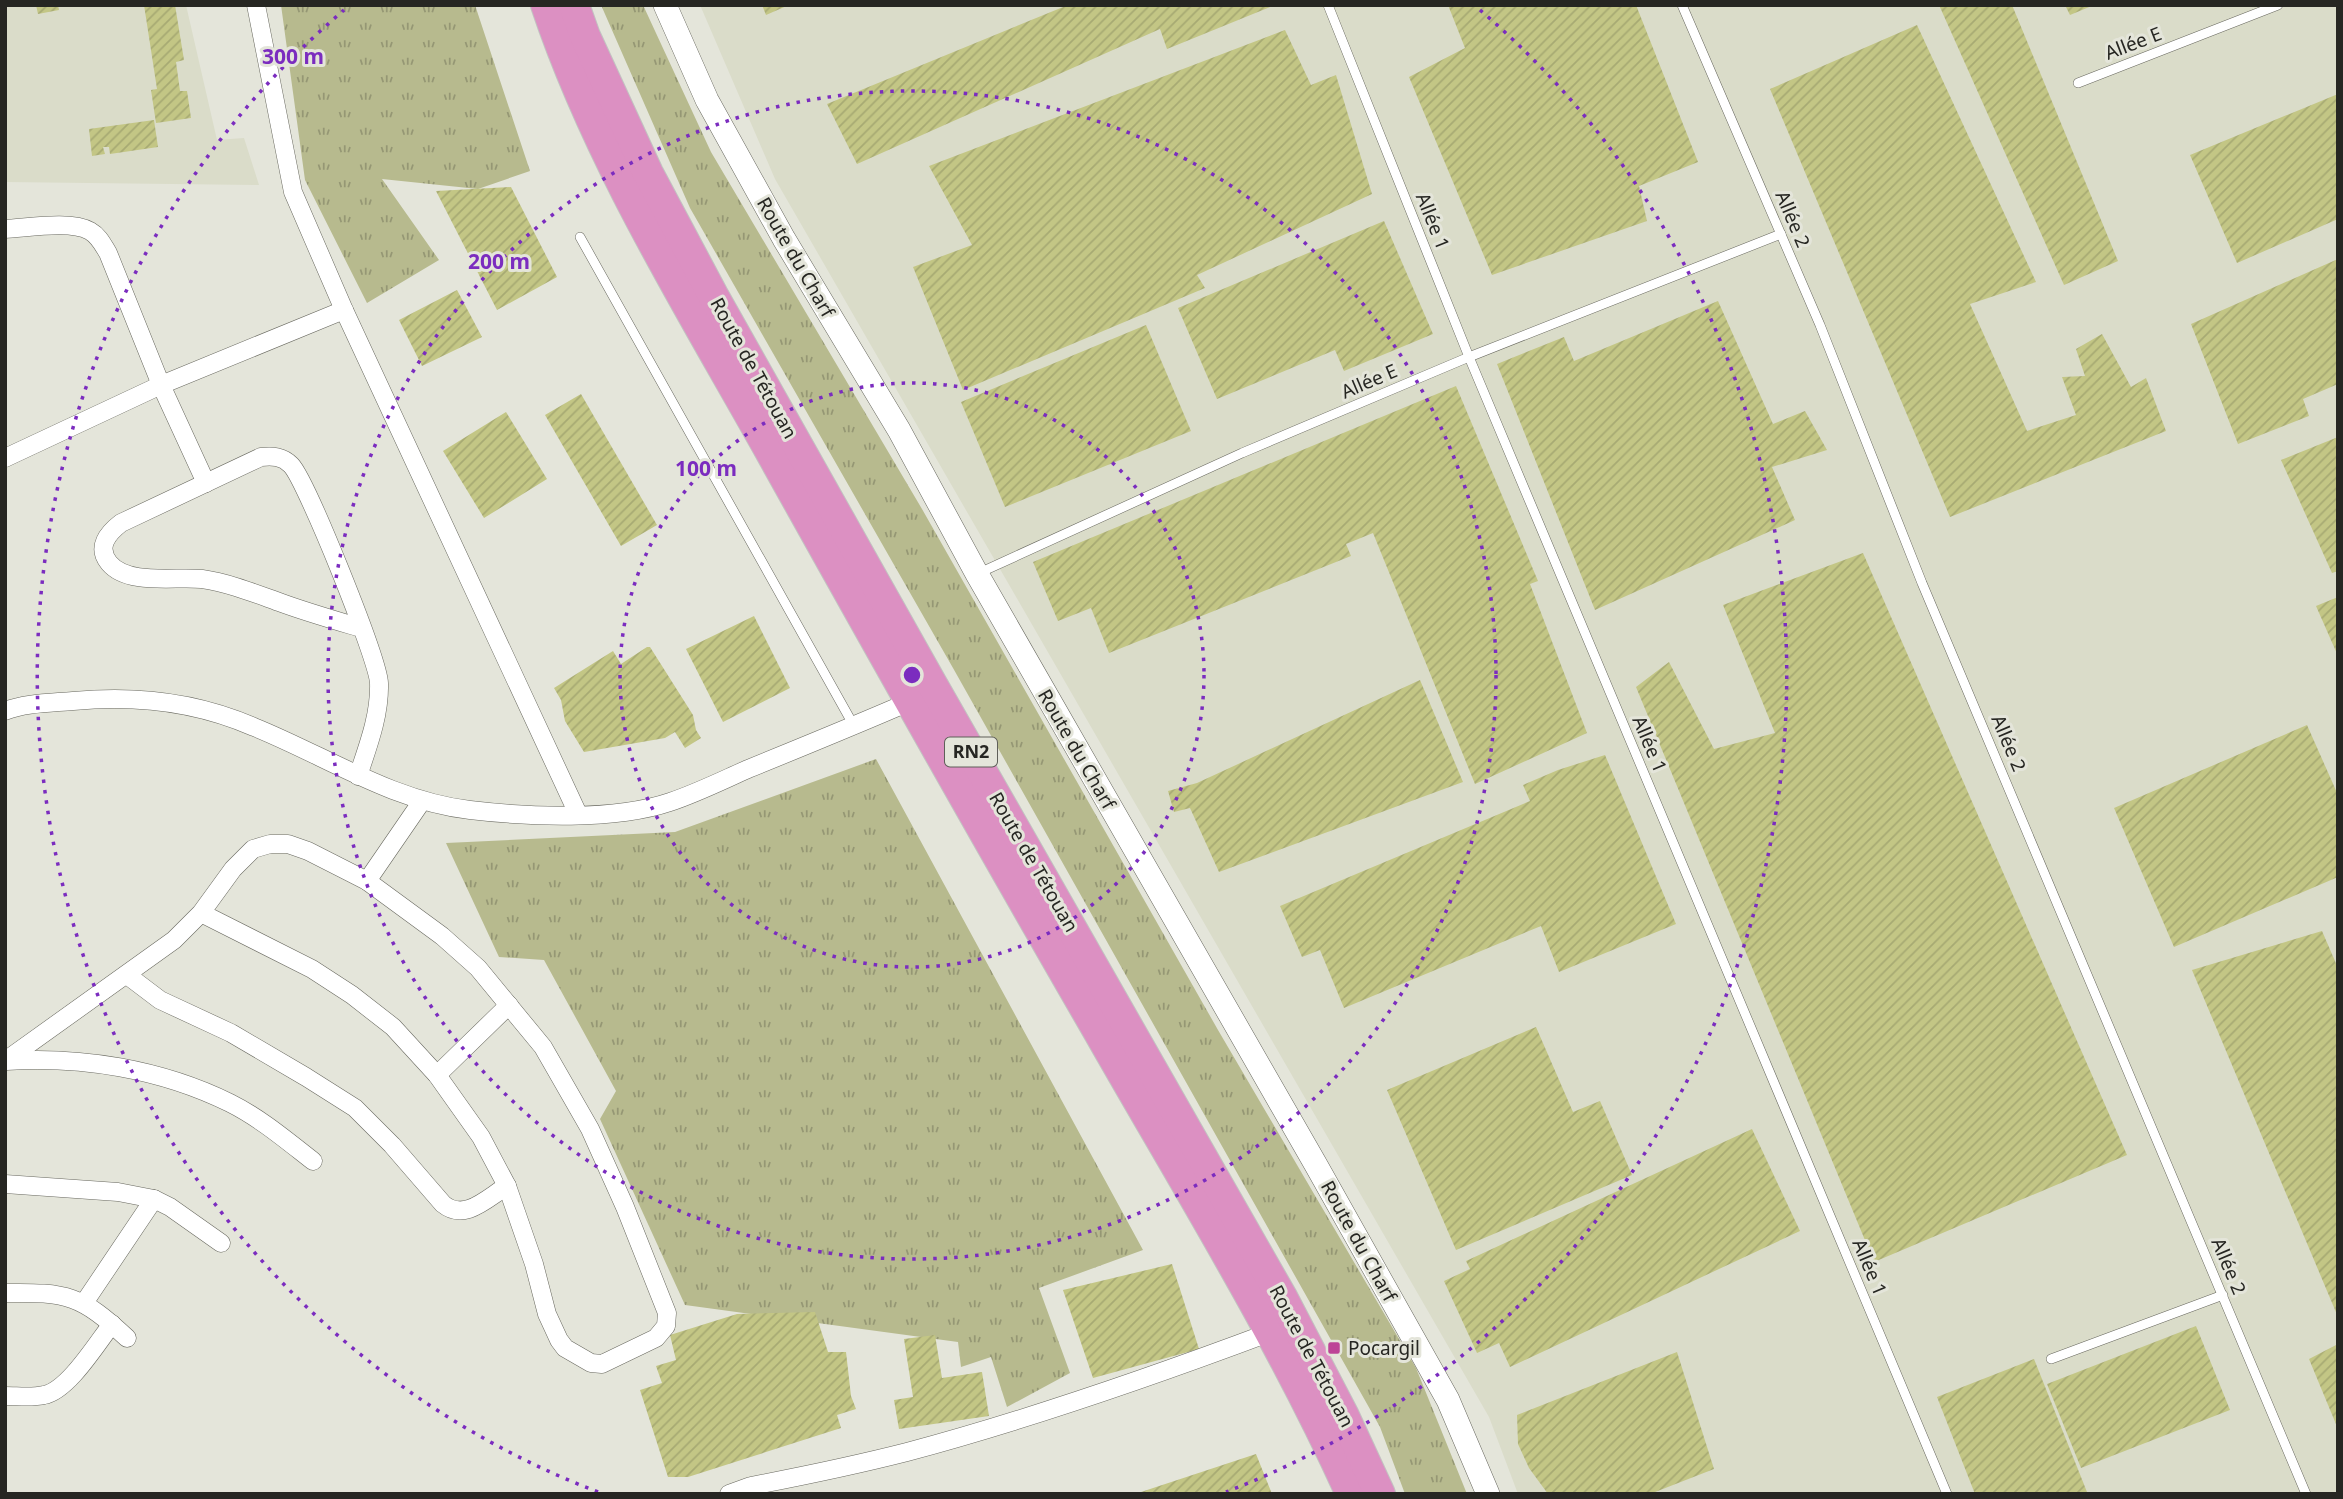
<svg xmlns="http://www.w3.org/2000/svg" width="2343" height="1499" viewBox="0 0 2343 1499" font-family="'Noto Sans',sans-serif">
<defs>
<pattern id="grass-tufts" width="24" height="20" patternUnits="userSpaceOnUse" patternTransform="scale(1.75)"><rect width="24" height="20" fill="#b7ba8e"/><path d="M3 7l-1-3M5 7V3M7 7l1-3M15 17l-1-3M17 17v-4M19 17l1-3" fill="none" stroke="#959774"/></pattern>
<pattern id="building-hatch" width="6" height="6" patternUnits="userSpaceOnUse" patternTransform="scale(1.75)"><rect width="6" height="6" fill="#c3c685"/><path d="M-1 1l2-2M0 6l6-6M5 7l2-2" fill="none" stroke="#a7aa73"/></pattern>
</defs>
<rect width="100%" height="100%" fill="#e4e5da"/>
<g fill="#dadcc9">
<path d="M5,5H186L217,140L244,138L259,185L5,182Z"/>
<path d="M700,5H2338V1494H1518L1489,1417L775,179Z"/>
</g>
<g fill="url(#grass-tufts)">
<path d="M281,5H475L530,171L478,189L382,179L439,260L367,303L305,180Z"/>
<path d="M601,5H643L711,152L922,509L1218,1030L1416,1368L1467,1494H1405L1380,1427L953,668L690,208Z"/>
<path d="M876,759L1143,1250L1039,1288L1070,1373L1007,1407L991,1357L961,1367L958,1342L685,1305L600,1119L616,1091L544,960L499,957L446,843L675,832Z"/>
</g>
<g fill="url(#building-hatch)">
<path d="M36,5H58L59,10L38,14Z"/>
<path d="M144,5H175L184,60L176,62L180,91H187L191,118L156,123L151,90L157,89Z"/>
<path d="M762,5H789L766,15Z"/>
<path d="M1068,5H1275L1167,49L1160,29L857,164L827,104Z"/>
<path d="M1448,5H1636L1698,162L1639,186L1647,221L1492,275L1409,77L1465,48Z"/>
<path d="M1939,5H2012L2118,261L2064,285Z"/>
<path d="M2065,5H2094L2070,15Z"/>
<path d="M1917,25L2036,282L1970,304L2027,431L2076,415L2062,377L2085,376L2076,349L2102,334L2131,387L2146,378L2166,431L1950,517L1770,89Z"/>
<path d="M1285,30L1311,85L1336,75L1372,194L1197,275L1205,288L963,390L913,267L972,245L929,166Z"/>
<path d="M2338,94V219L2237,263L2190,155Z"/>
<path d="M154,120L158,147L110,154L109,147H103L105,154L92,156L89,129Z"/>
<path d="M511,187L557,277L497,310L436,191Z"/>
<path d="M1384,221L1433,334L1344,371L1335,350L1217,399L1178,308Z"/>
<path d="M2338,259V384L2303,399L2309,416L2238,444L2191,324Z"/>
<path d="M457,290L482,337L422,366L399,320Z"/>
<path d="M1718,301L1773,424L1805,411L1827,450L1772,467L1795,520L1595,610L1497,364L1564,337L1574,361Z"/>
<path d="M1146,325L1191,431L1005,507L961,402Z"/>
<path d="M1456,386L1538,581L1530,584L1587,733L1475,784L1373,533L1346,544L1351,556L1109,653L1091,608L1058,621L1033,562Z"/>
<path d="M581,394L657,525L621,546L545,415Z"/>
<path d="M506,412L547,479L484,518L443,451Z"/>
<path d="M2338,437V571L2332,573L2281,460Z"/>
<path d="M1863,553L2127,1155L1874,1262L1636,687L1669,662L1714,749L1775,733L1723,605Z"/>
<path d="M2338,597V656L2316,606Z"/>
<path d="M754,616L790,688L723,722L686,649Z"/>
<path d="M647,647H650L693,715L696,730L701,738L685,748L675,732L665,738L584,752L565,721L561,700L554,688L613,651L621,664Z"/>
<path d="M1420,680L1463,782L1219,872L1190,808L1174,812L1168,791L1197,783Z"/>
<path d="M2307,725L2338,795V877L2174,947L2114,808Z"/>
<path d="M1605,755L1676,924L1559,972L1541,926L1344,1008L1320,950L1302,957L1280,906L1530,801L1523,785L1558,770Z"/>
<path d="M2322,931L2338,968V1317L2192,970Z"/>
<path d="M1536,1027L1573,1112L1600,1101L1632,1175L1456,1250L1387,1090Z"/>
<path d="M1752,1129L1800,1231L1510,1367L1499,1343L1477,1353L1444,1281L1470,1269L1466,1261Z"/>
<path d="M1172,1264L1199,1349L1093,1378L1063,1290Z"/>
<path d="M815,1312L828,1352H846L851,1396L856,1409L837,1415L841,1428L688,1477H668L640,1390L662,1383L656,1366L676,1360L670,1335L737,1314Z"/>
<path d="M2196,1326L2230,1410L2081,1468L2047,1384Z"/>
<path d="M935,1335L942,1378L982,1372L989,1416L899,1429L894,1400L913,1397L904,1339Z"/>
<path d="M2338,1344V1429L2309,1359Z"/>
<path d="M1677,1352L1714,1469L1650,1494H1548L1529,1468L1518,1444L1517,1415Z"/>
<path d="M2034,1359L2087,1492L2082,1494H1975L1937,1397Z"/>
<path d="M1256,1454L1272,1494H1138V1493Z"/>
</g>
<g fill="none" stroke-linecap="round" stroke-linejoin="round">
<g stroke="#68685f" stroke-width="10">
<g id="service">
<path d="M1328,5L1469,357L1947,1494"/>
<path d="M1682,5L1820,325L1922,583L2306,1494"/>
<path d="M2078,83L2278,5"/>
<path d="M580,237L854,726"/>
<path d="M979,573L1242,453L1469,357L1781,234"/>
<path d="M2051,1359L2223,1295"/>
</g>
</g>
<g stroke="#68685f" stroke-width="19">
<g id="minor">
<path d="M256,5L293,192L344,310L578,814"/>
<path d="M5,229C27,228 71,220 90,231C99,236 103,245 108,253L161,385L206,483"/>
<path d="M5,458L161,385L344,310"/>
<path d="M5,711C25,703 51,703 73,701C135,695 197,702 254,727C326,756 392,801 470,810C529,817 614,821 670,802C697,793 723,780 748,769C802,747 856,725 909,702"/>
<path d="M358,776C368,746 380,715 379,683C378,659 306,480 291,465C282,456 273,456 261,457L121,523C108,533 96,547 109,563C128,586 176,576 202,579C229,583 254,593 279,602C306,612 334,620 361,628"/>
<path d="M367,881L422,801"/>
<path d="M127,975L160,1000L231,1033L306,1077L355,1108L392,1145L443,1204C465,1222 487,1198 507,1186"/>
<path d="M5,1061L174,940L201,913L233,869L253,849L270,844H288L308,851L367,881L442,936L478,968L543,1047L590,1129L625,1207L667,1313L666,1326L656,1338L602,1364L591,1363L565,1348L559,1340L547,1314L534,1264L507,1186L481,1137L437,1075L393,1027L352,995L312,969L201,913"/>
<path d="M6,1061C81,1056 161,1069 230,1103C260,1118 286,1140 313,1161"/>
<path d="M437,1075L509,1005"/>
<path d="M5,1184L118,1192L154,1199L170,1207L221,1243"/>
<path d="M5,1293C67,1292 81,1295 127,1338"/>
<path d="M84,1303L154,1199"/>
<path d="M5,1396C18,1396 32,1398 44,1395C68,1391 97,1343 112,1324"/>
<path d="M729,1494L751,1486C803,1476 856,1465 907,1452C1031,1419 1151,1377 1271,1332"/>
</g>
</g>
<g stroke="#68685f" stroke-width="24">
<path id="tertiary" d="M665,5L707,100L784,239L899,430L977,574L1316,1165L1448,1400L1488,1494"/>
</g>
<g stroke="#c2c2c1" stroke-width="32">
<g id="trunk">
<path d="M546,5C599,163 690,308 771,453C879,647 987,839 1098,1031C1185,1184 1278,1333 1351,1494"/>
<path d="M574,5L585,36L648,173L713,295L932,684L1282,1297L1344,1416L1380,1494"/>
</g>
</g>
<use href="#service" stroke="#fff" stroke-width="9"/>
<use href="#minor" stroke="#fff" stroke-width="18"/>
<use href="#tertiary" stroke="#fff" stroke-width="23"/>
<use href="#trunk" stroke="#dc90c2" stroke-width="30"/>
</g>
<g fill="none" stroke="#7b2cbf" stroke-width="3.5" stroke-dasharray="3.5 7">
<circle cx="912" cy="675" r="292"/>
<circle cx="912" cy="675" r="584"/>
<path d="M598 1492A875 875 0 0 1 344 10M1480 10A875 875 0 0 1 1226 1492"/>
</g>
<rect fill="#bd4397" stroke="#e4e5da" stroke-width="2.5" x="1327" y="1341" width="14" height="14" rx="3.5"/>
<g text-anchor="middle" stroke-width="6" stroke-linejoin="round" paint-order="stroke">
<rect fill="#e4e5da" stroke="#5f5f59" stroke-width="2" x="945" y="737.5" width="52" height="29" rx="5"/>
<g font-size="18" font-weight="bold" fill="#262622">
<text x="971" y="758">RN2</text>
</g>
<g font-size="19" fill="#262622" stroke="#e4e5da">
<text transform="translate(2133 43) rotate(-21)" y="7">Allée E</text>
<text transform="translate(1793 219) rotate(67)" y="7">Allée 2</text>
<text transform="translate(1433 221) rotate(68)" y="7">Allée 1</text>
<text transform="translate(796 257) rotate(60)" y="7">Route du Charf</text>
<text transform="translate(754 368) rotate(61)" y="7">Route de Tétouan</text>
<text transform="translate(1369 381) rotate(-23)" y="7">Allée E</text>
<text transform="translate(2009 743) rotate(67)" y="7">Allée 2</text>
<text transform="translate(1650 744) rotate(67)" y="7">Allée 1</text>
<text transform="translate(1077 749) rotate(60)" y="7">Route du Charf</text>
<text transform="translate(1034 862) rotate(60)" y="7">Route de Tétouan</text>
<text transform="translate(1359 1241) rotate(61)" y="7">Route du Charf</text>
<text transform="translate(2229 1266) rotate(67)" y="7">Allée 2</text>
<text transform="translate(1870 1267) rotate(67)" y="7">Allée 1</text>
<text transform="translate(1312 1356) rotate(62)" y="7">Route de Tétouan</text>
</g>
<g font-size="19" fill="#262622" stroke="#e4e5da" text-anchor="start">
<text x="1348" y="1355">Pocargil</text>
</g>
</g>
<circle cx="912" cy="675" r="10" fill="#7b2cbf" stroke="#e4e5da" stroke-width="3.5"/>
<g font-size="21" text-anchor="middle" font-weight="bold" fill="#7b2cbf" stroke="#e4e5da" stroke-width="6" stroke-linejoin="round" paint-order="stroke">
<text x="293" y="64">300 m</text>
<text x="499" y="269">200 m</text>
<text x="706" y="476">100 m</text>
</g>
<rect width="2343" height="1499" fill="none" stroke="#262622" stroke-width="14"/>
</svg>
